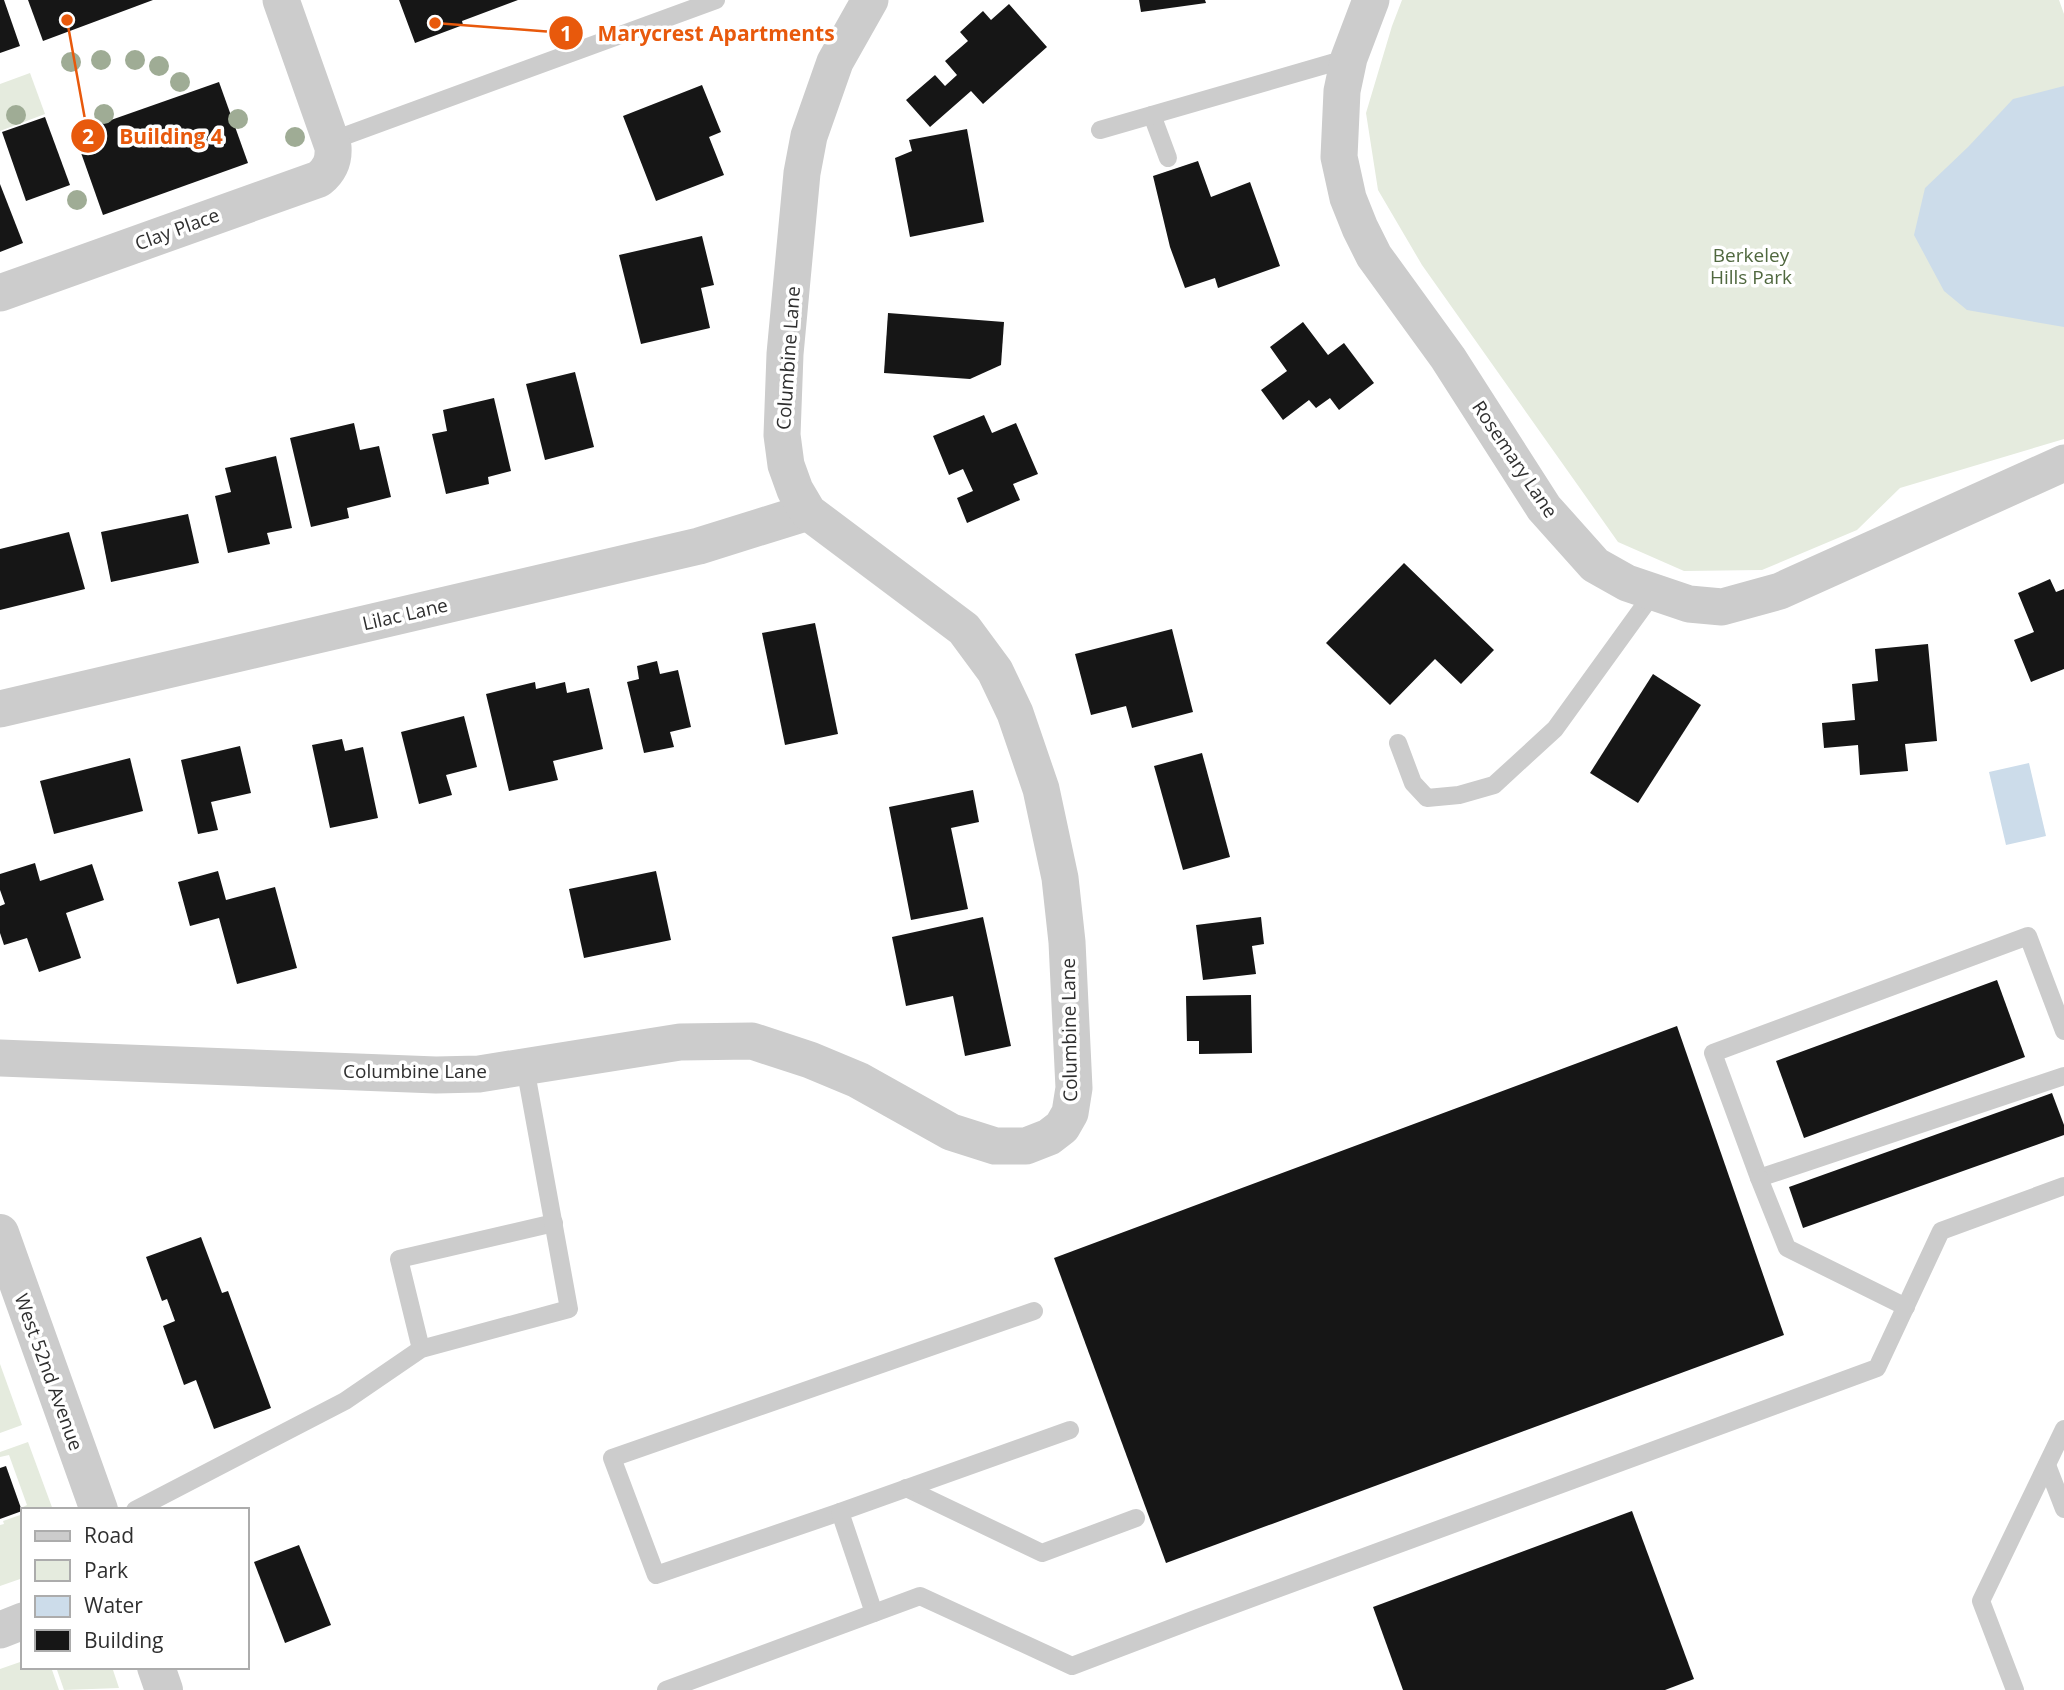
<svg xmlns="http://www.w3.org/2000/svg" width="2064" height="1690" viewBox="0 0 2064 1690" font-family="'Open Sans',sans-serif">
<rect width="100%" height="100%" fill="#fff"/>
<g fill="#e5ebde">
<path d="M1402,0H2059L2064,14V439L1900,488L1857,530L1762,570L1684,571L1618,542L1422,265L1378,190L1366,113L1392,26Z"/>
<path d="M30,73L45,114L0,131V84Z"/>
<path d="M0,1364L22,1425L0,1433Z"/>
<path d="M28,1442L53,1510H24L23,1507L27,1505L9,1455L0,1457V1452Z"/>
<path d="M23,1514V1578L0,1586V1525L4,1524L3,1521Z"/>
<path d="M23,1661V1667H51L59,1690H0V1669Z"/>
<path d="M56,1667H112L119,1688L64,1690Z"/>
</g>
<g fill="#ccdcea">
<path d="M2064,86V327L1967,310L1944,291L1914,235L1925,188L1968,147L2013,99Z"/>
<path d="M2029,763L2046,836L2006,845L1989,772Z"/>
</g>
<g fill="#161616">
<path d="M0,0H4L20,46L0,53Z"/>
<path d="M28,0H153L43,41Z"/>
<path d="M399,0H518L462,21L463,25L415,43Z"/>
<path d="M1139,0H1205L1206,3L1141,12Z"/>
<path d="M1009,4L1047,47L983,104L971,91L930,127L906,100L935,75L945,86L957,75L945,61L968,41L960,32L983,11L991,20Z"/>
<path d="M219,82L248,163L103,215L74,133Z"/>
<path d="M702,85L721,132L709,137L724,175L656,201L623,116Z"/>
<path d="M45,117L70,185L26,201L2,132Z"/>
<path d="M967,129L984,222L910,237L895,158L912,151L909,140Z"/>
<path d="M1198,161L1211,197L1250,182L1280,266L1218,288L1215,278L1185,288L1170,247L1153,176Z"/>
<path d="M0,184L23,243L0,252Z"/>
<path d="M702,236L714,285L701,288L710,328L641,344L619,255Z"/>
<path d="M888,313L1004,322L1001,365L970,379L884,373Z"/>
<path d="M1303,322L1328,355L1344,343L1374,383L1339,410L1330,398L1316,408L1309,400L1283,420L1261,390L1287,371L1270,347Z"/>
<path d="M575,372L594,447L545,460L526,384Z"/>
<path d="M494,398L511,471L488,477L489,484L446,494L432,434L447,431L443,410Z"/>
<path d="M984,415L992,433L1016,423L1038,474L1013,484L1020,500L967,523L957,498L973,491L963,469L949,475L933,436Z"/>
<path d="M354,423L360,450L379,446L391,497L347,508L349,518L311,527L290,438Z"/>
<path d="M276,456L292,528L267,533L270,544L228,553L215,496L231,492L225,468Z"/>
<path d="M188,514L199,563L111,582L101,532Z"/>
<path d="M69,532L85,589L0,610V549Z"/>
<path d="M1404,563L1494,650L1461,684L1435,659L1390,705L1326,643Z"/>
<path d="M2050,579L2056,592L2064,589V669L2031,682L2014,640L2034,632L2018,593Z"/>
<path d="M815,623L838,734L785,745L762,633Z"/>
<path d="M1172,629L1193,712L1132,728L1126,706L1091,715L1075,654Z"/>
<path d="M1928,644L1937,741L1905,744L1908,771L1860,775L1858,745L1824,748L1822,723L1855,720L1852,684L1878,681L1875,649Z"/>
<path d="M657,661L660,674L678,670L691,727L670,732L674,747L644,753L627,682L639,679L637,666Z"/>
<path d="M1653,674L1701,705L1638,803L1590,773Z"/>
<path d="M535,682L536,689L565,682L567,693L589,688L603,749L553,761L558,780L509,791L486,694Z"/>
<path d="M464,716L477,767L446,775L452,795L419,804L401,732Z"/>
<path d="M342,739L345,751L363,747L378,818L330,828L312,745Z"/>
<path d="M240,746L251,793L211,802L218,830L198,834L181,760Z"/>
<path d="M1202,753L1230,857L1183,870L1154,766Z"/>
<path d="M130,758L143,811L54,834L40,781Z"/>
<path d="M973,790L979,822L951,828L968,909L911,920L889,807Z"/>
<path d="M35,863L40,881L92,864L104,900L66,913L81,958L39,972L27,938L4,945L0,933V906L5,904L0,890V874Z"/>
<path d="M218,871L226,900L275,887L297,968L237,984L219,918L190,926L178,882Z"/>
<path d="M656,871L671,940L584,958L569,889Z"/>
<path d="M983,917L1011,1046L965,1056L953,996L906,1006L892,937Z"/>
<path d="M1261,917L1264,944L1252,946L1256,974L1203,980L1196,925Z"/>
<path d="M1997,980L2025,1057L1804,1138L1776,1061Z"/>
<path d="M1251,995L1252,1053L1199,1054V1041H1187L1186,996Z"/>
<path d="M1677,1026L1784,1335L1166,1563L1054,1258Z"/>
<path d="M2052,1093L2064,1125V1135L1803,1228L1789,1187Z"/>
<path d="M201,1237L222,1293L228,1291L271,1408L214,1429L196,1380L184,1385L163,1326L175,1321L167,1299L162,1301L146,1257Z"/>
<path d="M6,1466L22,1511L0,1519V1468Z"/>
<path d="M1632,1511L1694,1679L1665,1690H1403L1373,1607Z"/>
<path d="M299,1545L331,1625L285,1643L254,1562Z"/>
</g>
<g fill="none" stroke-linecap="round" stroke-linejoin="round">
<g stroke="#ccc" stroke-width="18">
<path d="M1152,115L1168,158"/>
<path d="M1100,130L1349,58"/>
<path d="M331,141L716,0"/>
<path d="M1398,743L1413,783L1427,798L1459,795L1494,785L1555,729L1654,592"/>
<path d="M2064,1031L2028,936L1713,1053L1759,1178L2064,1076"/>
<path d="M1759,1178L1787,1248L1906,1307"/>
<path d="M421,1349L399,1259L554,1223"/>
<path d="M2047,1465L2064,1509"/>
<path d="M906,1488L1042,1553L1136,1518"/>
<path d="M135,1510L345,1401L421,1349L569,1309L525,1067"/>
<path d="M840,1512L656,1575L612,1458L1034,1311"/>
<path d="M874,1613L840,1512L1070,1430"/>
<path d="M666,1690L920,1596L1072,1666L1198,1618L1877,1368L1941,1231L2064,1186"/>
<path d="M2015,1690L1981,1601L2064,1429"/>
</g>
<g stroke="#ccc" stroke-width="37">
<path d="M1371,0L1349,58L1342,91L1339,157L1348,198L1360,228L1374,256L1448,358L1544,508L1595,565L1627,583L1689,604L1722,607L1780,591L2064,463"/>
<path d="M0,293L319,179C330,170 334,161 333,147L281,0"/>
<path d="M0,709L699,546L808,512"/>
<path d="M0,1058L436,1075L479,1074L680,1042L752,1041L810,1060L858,1080L951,1132L995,1146H1026L1049,1137L1062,1127L1070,1113L1074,1088L1067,942L1060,878L1041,789L1015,713L995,671L964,629L808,512L795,490L786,465L782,435L785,354L802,173L809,136L835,62L870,0"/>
<path d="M0,1630L23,1621"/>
</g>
<g stroke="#ccc" stroke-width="38">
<path d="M0,1233L99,1510"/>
<path d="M156,1667L164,1690"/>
</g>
</g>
<g fill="#9fac95">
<circle cx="101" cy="60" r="10"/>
<circle cx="135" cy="60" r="10"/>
<circle cx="71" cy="62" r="10"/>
<circle cx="159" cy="66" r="10"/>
<circle cx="180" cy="82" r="10"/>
<circle cx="104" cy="114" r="10"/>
<circle cx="16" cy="115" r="10"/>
<circle cx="238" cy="119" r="10"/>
<circle cx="295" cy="137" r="10"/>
<circle cx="77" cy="200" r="10"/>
</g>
<g text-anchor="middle" stroke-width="7" stroke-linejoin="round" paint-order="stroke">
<g font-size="19" fill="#2f2f2f" stroke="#fff">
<text transform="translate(177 229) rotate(-20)" y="7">Clay Place</text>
<text transform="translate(788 358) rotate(-86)" y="7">Columbine Lane</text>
<text transform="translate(1515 459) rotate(56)" y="7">Rosemary Lane</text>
<text transform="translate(405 614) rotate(-13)" y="7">Lilac Lane</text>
<text transform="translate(1069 1030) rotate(-91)" y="7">Columbine Lane</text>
<text x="415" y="1078">Columbine Lane</text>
<text transform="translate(49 1372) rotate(70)" y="7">West 52nd Avenue</text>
</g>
<g font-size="19" fill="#50683f" stroke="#fff">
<text x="1751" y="262">Berkeley<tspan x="1751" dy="22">Hills Park</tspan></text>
</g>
</g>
<path fill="none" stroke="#e8590c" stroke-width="2.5" d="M435 23L566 33M67 20L88 136"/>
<g fill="#e8590c" stroke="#fff" stroke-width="2.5">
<circle cx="435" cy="23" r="7"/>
<circle cx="67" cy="20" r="7"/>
<circle cx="566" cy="33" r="18"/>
<circle cx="88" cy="136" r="18"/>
</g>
<g font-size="21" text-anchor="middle" font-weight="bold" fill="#fff">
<text x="566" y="41">1</text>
<text x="88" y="144">2</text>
</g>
<g font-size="21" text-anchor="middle" font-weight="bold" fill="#e8590c" stroke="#fff" stroke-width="7" stroke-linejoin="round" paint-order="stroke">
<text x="716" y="41">Marycrest Apartments</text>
<text x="171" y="144">Building 4</text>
</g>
<rect x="21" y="1508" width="228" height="161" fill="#ffffff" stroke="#acacac" stroke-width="2"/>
<rect x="35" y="1531" width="35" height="10" fill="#cccccc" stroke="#acacac" stroke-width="2"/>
<text x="84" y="1543" font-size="21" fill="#2f2f2f">Road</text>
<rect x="35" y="1560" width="35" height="21" fill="#e5ebde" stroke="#acacac" stroke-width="2"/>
<text x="84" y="1578" font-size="21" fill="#2f2f2f">Park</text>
<rect x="35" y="1596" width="35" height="21" fill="#ccdcea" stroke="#acacac" stroke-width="2"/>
<text x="84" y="1613" font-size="21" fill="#2f2f2f">Water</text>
<rect x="35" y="1630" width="35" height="21" fill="#161616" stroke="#acacac" stroke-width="2"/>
<text x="84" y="1648" font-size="21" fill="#2f2f2f">Building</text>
</svg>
